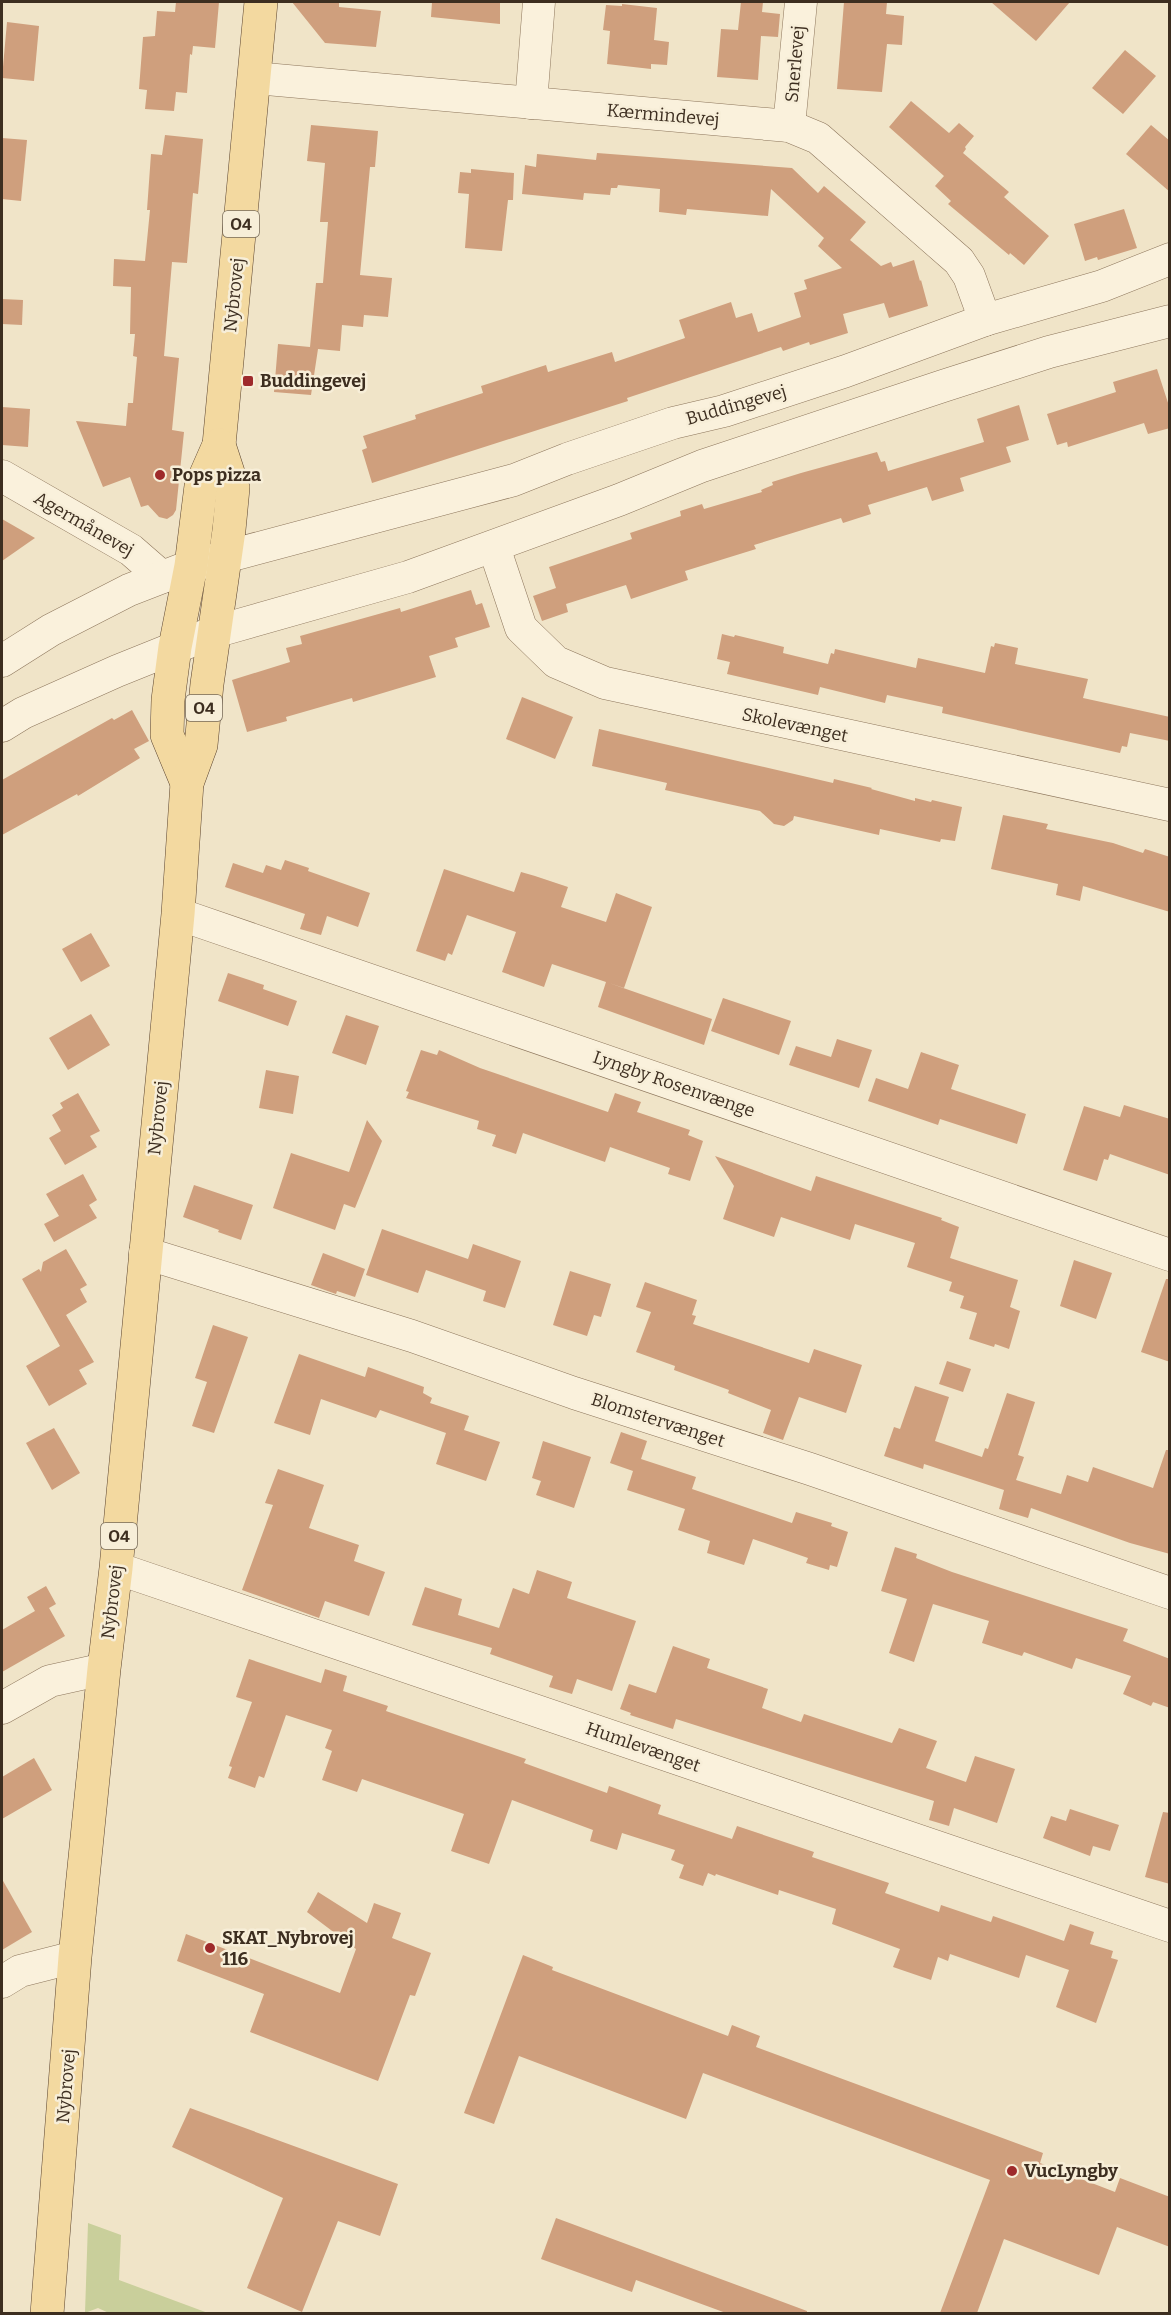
<svg xmlns="http://www.w3.org/2000/svg" width="1171" height="2315" viewBox="0 0 1171 2315" font-family="Bitter,serif">
<rect width="100%" height="100%" fill="#f0e4c8"/>
<path fill="#c9cf9b" d="M88,2223L121,2235L119,2280L208,2313L111,2314L98,2308L85,2313Z"/>
<g fill="#cf9f7d">
<path d="M176,2H219L215,48L193,46L192,55L190,54L187,93L176,92L174,111L145,109L147,90L139,89L143,37L155,36L157,11L175,12Z"/>
<path d="M292,2H339V7L381,11L376,47L325,43Z"/>
<path d="M432,2H500V24L431,17Z"/>
<path d="M741,2H763L762,12L780,14L778,37L761,36L758,80L717,77L721,29L738,30Z"/>
<path d="M844,2H887L886,14L904,16L902,45L887,44L882,92L837,89Z"/>
<path d="M991,2H1070L1036,41Z"/>
<path d="M622,4L657,8L654,40L669,42L667,65L651,64V69L607,64L610,31L603,30L606,5L622,6Z"/>
<path d="M7,22L39,26L34,81L2,78Z"/>
<path d="M1125,50L1156,76L1123,114L1092,88Z"/>
<path d="M911,101L949,133L959,123L974,136L965,147L966,149L963,153L1009,192L1004,197L1049,236L1024,265L1010,253L1009,255L948,204L951,201L935,186L944,176L889,127Z"/>
<path d="M311,125L378,131L375,167H370L360,275L392,278L388,317L364,315L363,327L342,325L340,351L318,349L311,395L274,392L278,344L310,347L316,283H323L328,222H320L325,163L307,161Z"/>
<path d="M1151,125L1170,141V192L1126,154Z"/>
<path d="M165,135L203,139L198,194L193,193L187,263L172,262L164,356L179,358L172,430L184,432L176,510L173,515L167,519L159,517L148,505L141,507L130,477L103,487L76,421L126,426L128,403H133L137,357L133,356L135,334H130L131,287L113,286L114,259L145,261L150,210H147L151,154L162,155Z"/>
<path d="M2,138L27,140L21,201L2,199Z"/>
<path d="M597,153L792,168L818,193L824,186L866,222L850,240L881,266L891,262L893,267L914,260L920,281L921,280L928,306L889,318L884,303L843,314L848,333L810,345L809,342L783,351L781,347L627,398L628,401L372,483L362,450L367,448L363,436L416,419L415,415L483,393L481,386L546,365L548,372L612,352L615,362L685,338L679,320L731,302L736,318L752,313L758,332L801,317L794,293L807,289L804,280L842,268L818,246L824,238L771,189L768,216L687,209L686,215L659,212L660,189L618,185L617,188H611L610,195L584,193L583,200L522,194L525,165L536,167L537,154L596,160Z"/>
<path d="M471,169L514,173L513,200H508L502,251L465,248L469,194L458,193L460,172L471,173Z"/>
<path d="M1124,209L1137,248L1098,260L1097,257L1085,261L1074,224Z"/>
<path d="M2,299L23,300L22,325L2,324Z"/>
<path d="M1157,369L1170,409V428L1148,434L1144,423L1068,447L1067,442L1057,445L1047,414L1116,392L1113,382Z"/>
<path d="M1019,405L1029,440L1006,447L1011,462L960,478L964,491L932,501L927,487L868,505L871,514L843,523L841,518L754,545L756,549L685,571L688,580L631,599L626,585L566,604L568,612L542,621L533,596L556,588L549,567L632,539L630,533L681,516L680,511L702,504L704,509L762,492L761,490L773,485L772,482L801,473L877,452L881,462L885,461L888,471L984,442L977,419Z"/>
<path d="M2,407L30,409L28,447L2,445Z"/>
<path d="M2,519L35,538L2,561Z"/>
<path d="M471,590L476,605L482,603L490,627L455,638L458,647L429,656L436,677L353,702L352,698L286,717L287,721L247,732L232,680L290,662L286,648L302,644L300,636L400,608L401,612Z"/>
<path d="M722,634L734,637L735,635L784,647L783,653L828,664L831,653L834,654L835,649L916,668L918,658L985,673L991,646L994,647L995,643L1018,648L1015,664L1088,679L1083,698L1170,717V741L1130,733L1127,747L1122,746L1120,753L942,713L943,707L887,695L885,703L820,687L818,695L727,674L730,662L717,659Z"/>
<path d="M522,697L573,717L555,759L506,739Z"/>
<path d="M132,710L149,741L134,749L140,758L78,796L77,794L2,835V780L112,718L114,720Z"/>
<path d="M599,729L833,783L834,779L872,788L871,789L915,801V798L931,802L932,800L962,807L955,841L941,839L940,842L880,829L879,835L794,816L793,820L784,826L774,824L760,811L665,790L667,783L592,766Z"/>
<path d="M1003,815L1048,824L1046,829L1113,843L1143,853L1145,849L1170,857V912L1083,886L1080,901L1056,895L1058,884L991,869Z"/>
<path d="M285,860L309,868L308,871L370,893L358,927L327,916L321,935L300,929L305,914L225,887L233,863L263,873L266,865L281,870Z"/>
<path d="M444,869L514,892L521,872L535,876L568,887L561,907L606,922L616,893L652,907L624,988L609,983L712,1019L704,1045L598,1007L606,982L552,964L544,987L502,972L516,932L467,915L452,955L448,953L445,961L416,951Z"/>
<path d="M91,933L110,966L81,982L62,949Z"/>
<path d="M228,973L264,985L263,989L297,1001L288,1026L218,1001Z"/>
<path d="M723,998L791,1021L779,1055L711,1031Z"/>
<path d="M91,1014L110,1045L68,1070L49,1038Z"/>
<path d="M346,1015L379,1026L366,1065L332,1053Z"/>
<path d="M837,1039L872,1050L859,1088L789,1065L796,1046L831,1057Z"/>
<path d="M421,1050L437,1055L439,1050L480,1068L608,1112L615,1093L641,1102L637,1112L690,1130L688,1135L703,1141L690,1181L668,1174L670,1168L610,1147L605,1162L523,1133L516,1154L492,1146L496,1135L477,1129L479,1121L406,1098L409,1092L406,1091Z"/>
<path d="M921,1052L959,1065L951,1089L1026,1114L1017,1144L940,1119L938,1125L868,1101L876,1078L908,1089Z"/>
<path d="M266,1070L299,1076L293,1114L259,1108Z"/>
<path d="M78,1093L100,1131L90,1136L97,1147L65,1165L49,1138L61,1131L52,1115L63,1108L60,1103Z"/>
<path d="M1124,1105L1170,1119V1175L1110,1154L1108,1160L1104,1159L1097,1181L1063,1170L1084,1106L1120,1117Z"/>
<path d="M367,1120L382,1141L355,1208L344,1204L335,1230L273,1208L291,1153L349,1172Z"/>
<path d="M715,1156L811,1191L816,1176L942,1218L941,1220L959,1227L950,1258L1018,1280L1010,1307L1020,1311L1009,1349L995,1344L994,1347L969,1339L977,1313L960,1308L964,1296L949,1291L952,1282L907,1267L915,1243L855,1224L850,1240L781,1217L774,1237L723,1219L734,1186Z"/>
<path d="M83,1174L97,1200L89,1205L97,1218L54,1242L44,1224L59,1216L46,1194Z"/>
<path d="M194,1185L253,1205L241,1240L218,1232L219,1230L183,1217Z"/>
<path d="M382,1229L468,1259L473,1244L521,1261L505,1308L483,1301L486,1291L426,1270L418,1293L366,1275Z"/>
<path d="M66,1249L87,1285L80,1289L87,1302L66,1315L94,1362L79,1370L87,1384L49,1406L26,1366L60,1346L22,1279L39,1269L41,1272L43,1262Z"/>
<path d="M323,1253L365,1269L355,1297L337,1291L336,1294L311,1285Z"/>
<path d="M1074,1260L1112,1273L1096,1319L1060,1306Z"/>
<path d="M570,1271L611,1284L601,1317L594,1315L587,1336L553,1325Z"/>
<path d="M1166,1279H1170V1362L1141,1352Z"/>
<path d="M645,1282L697,1300L692,1315L696,1316L693,1324L809,1363L814,1349L862,1365L846,1413L799,1397L783,1440L763,1433L771,1410L728,1393L729,1390L674,1370L675,1366L636,1352L651,1312L636,1307Z"/>
<path d="M213,1325L248,1337L214,1433L192,1426L207,1382L195,1378Z"/>
<path d="M299,1354L365,1377L368,1367L424,1387L423,1393L432,1398L430,1403L469,1416L464,1430L500,1442L486,1481L436,1464L446,1433L380,1410L376,1418L321,1399L310,1435L274,1423Z"/>
<path d="M947,1361L971,1369L963,1392L939,1384Z"/>
<path d="M915,1386L949,1397L935,1441L982,1457L985,1448L988,1449L1007,1393L1035,1402L1018,1455L1024,1457L1016,1480L1061,1494L1067,1475L1088,1482L1093,1467L1153,1488L1166,1450H1170V1554L1130,1543L1031,1508L1028,1518L999,1509L1004,1490L924,1464L923,1469L884,1456L894,1427L900,1429Z"/>
<path d="M54,1428L80,1473L52,1490L26,1443Z"/>
<path d="M621,1432L647,1441L641,1459L696,1477L692,1489L792,1523L796,1512L832,1523L831,1526L848,1532L837,1567L830,1565L829,1570L806,1563L808,1558L753,1539L744,1565L707,1553L710,1541L678,1530L685,1509L627,1490L633,1471L610,1463Z"/>
<path d="M543,1441L591,1457L574,1508L536,1495L541,1481L532,1478Z"/>
<path d="M278,1469L324,1485L309,1528L359,1545L354,1561L385,1572L369,1616L325,1601L319,1618L242,1590L273,1505L265,1503Z"/>
<path d="M895,1547L917,1554L916,1558L952,1572L1128,1629L1123,1641L1170,1659V1708L1153,1702L1151,1706L1123,1694L1131,1676L1076,1658L1072,1669L1024,1652L1022,1656L982,1643L989,1621L933,1604L914,1662L889,1653L907,1599L881,1591Z"/>
<path d="M537,1570L572,1582L567,1598L636,1621L612,1691L577,1679L572,1694L549,1687L553,1676L490,1654L492,1648L412,1625L425,1587L462,1599L458,1615L499,1628L513,1588L529,1594Z"/>
<path d="M46,1586L56,1604L49,1608L65,1636L2,1672V1630L35,1611L27,1597Z"/>
<path d="M673,1646L710,1659L707,1668L768,1689L762,1708L801,1722L804,1714L892,1743L899,1728L937,1741L926,1768L966,1782L975,1756L1015,1769L997,1823L954,1808L949,1826L929,1820L934,1801L676,1719L673,1729L630,1715L631,1713L620,1709L629,1684L656,1693Z"/>
<path d="M249,1659L321,1683L325,1669L347,1676L343,1691L388,1706L386,1711L526,1759L524,1763L607,1793L609,1786L661,1805L658,1814L732,1839L737,1826L814,1852L812,1857L889,1883L885,1893L939,1912L941,1905L991,1922L993,1916L1064,1941L1070,1924L1094,1932L1090,1944L1113,1951L1111,1958L1118,1960L1096,2023L1056,2007L1069,1970L1026,1955L1019,1978L950,1954L948,1961L938,1957L931,1980L893,1967L900,1949L832,1924L836,1909L779,1890L778,1895L716,1874L715,1876L708,1873L703,1886L679,1878L684,1865L671,1860L675,1850L622,1833L617,1850L590,1841L593,1830L512,1800L489,1864L451,1851L464,1814L362,1779L357,1792L322,1780L332,1751L325,1748L332,1730L286,1715L264,1778L259,1776L255,1788L228,1778L232,1767L229,1766L252,1702L236,1697Z"/>
<path d="M34,1758L52,1790L2,1819V1777Z"/>
<path d="M1070,1809L1119,1825L1110,1851L1093,1846L1090,1856L1043,1838L1051,1816L1066,1821Z"/>
<path d="M1163,1812L1170,1813V1884L1145,1877Z"/>
<path d="M2,1879L32,1932L2,1950Z"/>
<path d="M318,1892L367,1923L374,1903L401,1913L392,1938L431,1953L415,1996L410,1995L378,2081L250,2032L264,1994L177,1961L186,1934L340,1993L356,1949L307,1912Z"/>
<path d="M523,1955L553,1967L552,1970L728,2036L732,2025L760,2036L756,2047L1043,2153L1040,2163L1115,2192L1120,2178L1170,2197V2247L1117,2227L1099,2275L1004,2239L977,2313H940L990,2180L703,2073L686,2119L519,2056L494,2124L464,2113Z"/>
<path d="M190,2108L398,2184L380,2236L338,2221L302,2312L247,2288L283,2198L172,2147Z"/>
<path d="M556,2218L807,2311V2313H726L636,2280L632,2292L541,2259Z"/>
</g>
<g fill="none" stroke-linecap="round" stroke-linejoin="round">
<g stroke="#8d765c" stroke-width="33">
<g id="minor">
<path d="M254,78L789,126L818,138L959,261L969,276L985,320"/>
<path d="M531,103L539,2"/>
<path d="M789,126L801,2"/>
<path d="M2,476L131,550L162,577"/>
<path d="M494,547L521,628L556,662L605,683L1170,805"/>
<path d="M2,661L51,630L129,590L191,566L514,480L567,459L673,423L724,411L846,371L985,320L1102,286L1170,259"/>
<path d="M2,726L23,713L117,671L214,632L408,577L619,500L702,466L943,386L1049,352L1170,321"/>
<path d="M178,914L1170,1255"/>
<path d="M145,1253L412,1336L574,1393L810,1469L1170,1593"/>
<path d="M116,1568L1170,1926"/>
<path d="M2,1708L50,1681L104,1669"/>
<path d="M2,1982L20,1971L75,1957"/>
</g>
</g>
<g stroke="#5b4430" stroke-width="34">
<g id="major">
<path d="M187,783L167,735L168,700L175,647L191,566L201,486L219,445L261,2"/>
<path d="M47,2314L75,1957L104,1669L116,1568L178,914L187,783L201,745L207,684L229,530L233,488L219,445"/>
</g>
</g>
<use href="#minor" stroke="#faf1dc" stroke-width="32"/>
<use href="#major" stroke="#f3d9a0" stroke-width="33"/>
</g>
<g fill="#9e2a2b" stroke="#f7eed8" stroke-width="2">
<rect x="242" y="375" width="12" height="12" rx="3"/>
<circle cx="160" cy="475" r="6"/>
<circle cx="210" cy="1948" r="6"/>
<circle cx="1012" cy="2171" r="6"/>
</g>
<g text-anchor="middle" stroke-width="5" stroke-linejoin="round" paint-order="stroke">
<g fill="#f7eed8" stroke="#756857" stroke-width="1.5">
<rect x="223" y="211" width="36" height="26" rx="4.5"/>
<rect x="186" y="695" width="36" height="26" rx="4.5"/>
<rect x="101" y="1523" width="36" height="26" rx="4.5"/>
</g>
<g font-size="16" font-weight="bold" fill="#3d2e20">
<text x="241" y="230">O4</text>
<text x="204" y="714">O4</text>
<text x="119" y="1542">O4</text>
</g>
<g font-size="18" fill="#3d2e20" stroke="#f7eed8">
<text transform="translate(795 64) rotate(-85)" y="6">Snerlevej</text>
<text transform="translate(663 115) rotate(5)" y="6">Kærmindevej</text>
<text transform="translate(234 295) rotate(-84)" y="6">Nybrovej</text>
<text transform="translate(736 405) rotate(-16)" y="6">Buddingevej</text>
<text transform="translate(84 524) rotate(30)" y="6">Agermånevej</text>
<text transform="translate(795 725) rotate(12)" y="6">Skolevænget</text>
<text transform="translate(674 1084) rotate(19)" y="6">Lyngby Rosenvænge</text>
<text transform="translate(158 1118) rotate(-84)" y="6">Nybrovej</text>
<text transform="translate(658 1420) rotate(18)" y="6">Blomstervænget</text>
<text transform="translate(112 1602) rotate(-83)" y="6">Nybrovej</text>
<text transform="translate(643 1747) rotate(19)" y="6">Humlevænget</text>
<text transform="translate(66 2086) rotate(-85)" y="6">Nybrovej</text>
</g>
<g font-size="18" font-weight="bold" fill="#3d2e20" stroke="#f7eed8" text-anchor="start">
<text x="260" y="387">Buddingevej</text>
<text x="172" y="481">Pops pizza</text>
<text x="222" y="1944">SKAT_Nybrovej<tspan x="222" dy="21">116</tspan></text>
<text x="1024" y="2177">VucLyngby</text>
</g>
</g>
<rect width="1171" height="2315" fill="none" stroke="#3d2e20" stroke-width="6"/>
</svg>
